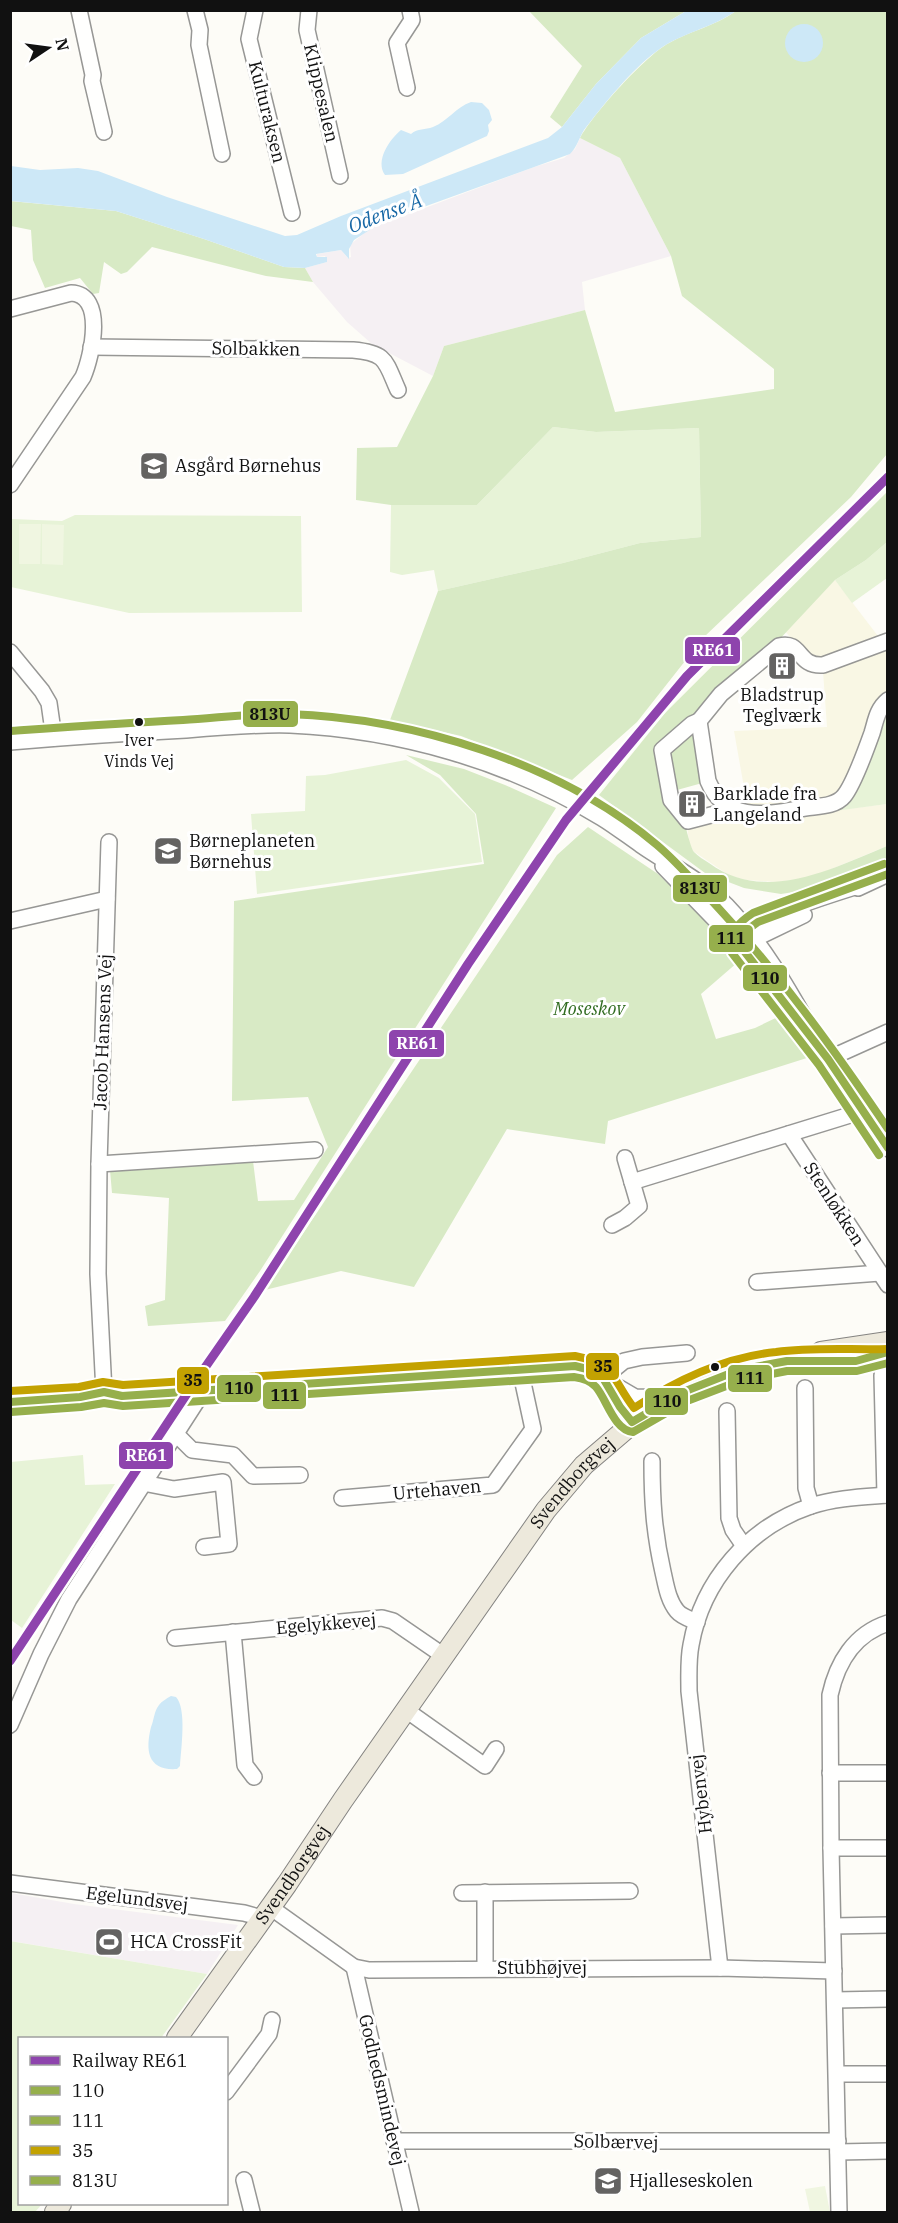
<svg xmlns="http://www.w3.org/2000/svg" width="898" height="2223" viewBox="0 0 898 2223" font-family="'IBM Plex Serif',serif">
<rect width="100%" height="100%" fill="#fdfcf7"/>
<g fill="#f5f0f3">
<path d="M580,138L620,158L671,256L582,282L585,310L444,346L433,376L372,344L347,322L313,282L305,268L327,262L325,256L317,257V254L341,250L348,258L351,257L350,245L369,229L534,167L564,158L575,149Z"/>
<path d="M11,1893L74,1904L238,1925L207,1974L11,1941Z"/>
</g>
<g fill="#f9f7e4">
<path d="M835,580L881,640L823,662L806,657L785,631Z"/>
<path d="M887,647V696L840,797L748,810L734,731L827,727L823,671Z"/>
<path d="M887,804V846L817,875L799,879L777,882L747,880L730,876L693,851L689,842L687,826L729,814H806Z"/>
</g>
<g fill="#e7f3d7">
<path d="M553,427L596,432L699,428L701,537L640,543L563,563L438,591L434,570L402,575L390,572L391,505H477Z"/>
<path d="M75,515L301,516L302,612L129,613L11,587V519L62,521Z"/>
<path d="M887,542V578L852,603L835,580L866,560Z"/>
<path d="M887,718V804L805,815L837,804L878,719Z"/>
<path d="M406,760L439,778L475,814L482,862L257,894L251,814L305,811L306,776L325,775Z"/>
<path d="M83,1455L85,1485L115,1484L22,1628L11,1620V1462Z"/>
<path d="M10,1941L207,1974L161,2038H20V2204H42L35,2212H11Z"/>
</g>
<g fill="#d8eac5">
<path d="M529,11H686L641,38L596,84L562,127L550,117L582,66Z"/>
<path d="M736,11H887V454L851,497L704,637L637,722L572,780L461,736L390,720L438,591L563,563L640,543L701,537L699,428L596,432L553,427L477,505H391L356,500L357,448L397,447L433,376L444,346L585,310L615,412L774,389V369L682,296L671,256L620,158L580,138C593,114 645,56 669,43C690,31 715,26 736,11Z"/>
<path d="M10,201L116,211L204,239L284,267L305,268L313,282L266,276L152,247L127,272L121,274L104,262L99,293L93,294L80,278L45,288L33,260L31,230L11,226Z"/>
<path d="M887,492V542L866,560L835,580L777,642L696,719L706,782L677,790C680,801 689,846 694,852C698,856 704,860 709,863C764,904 832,869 887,846V859L830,884L806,890L781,894L744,888L705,873L599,795L665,713Z"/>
<path d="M406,755L464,769L505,785L556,808L260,1271L225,1321L148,1326L145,1306L165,1300L169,1198L112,1193L110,1170L253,1161L258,1201L294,1200L328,1147L308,1097L232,1101L234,901L484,864L476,814L440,775Z"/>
<path d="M588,827L658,874L700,915L738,962L701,994L716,1039L755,1028L784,1014L810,1057L608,1121L605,1144L507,1129L414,1287L341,1271L265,1290L557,855Z"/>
</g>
<g fill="#f0f6e1">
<path d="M19,524H41L40,564H19Z"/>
<path d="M42,524L64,525L63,565L42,564Z"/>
<path d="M825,2186L830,2212H810L805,2189Z"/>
</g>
<g fill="#cde8f7">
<path d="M686,11H736C712,28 680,33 657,51C632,69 603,105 584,130C579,138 577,147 570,154L382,222L354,240L349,249V259L341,250L316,254L317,257H327V262L305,268L284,267L204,239L116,211L11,201V166L40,170L78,168L98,171L167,197L285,236L297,235L341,216L548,138L562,127L596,84L641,38Z"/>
<circle cx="804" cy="43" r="19"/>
<path d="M471,102L482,103L489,110L492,120L488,125L489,131L487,136L403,174L385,175C375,161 389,140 401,130L411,134C418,128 425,130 433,127C448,121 456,107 471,102Z"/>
<path d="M171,1696L176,1697C187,1709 181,1749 180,1766L177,1769C148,1771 145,1751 151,1727C154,1720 154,1711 159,1705C162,1701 166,1699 171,1696Z"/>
</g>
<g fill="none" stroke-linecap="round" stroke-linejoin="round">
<g stroke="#979795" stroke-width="18">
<g id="minor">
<path d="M79,10L93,75L92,81L104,132"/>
<path d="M195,10L200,30L199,45L222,154"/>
<path d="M255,10L249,39L292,213"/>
<path d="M309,10L307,30L340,176"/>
<path d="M407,88L397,43L412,20L410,10"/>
<path d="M10,309L71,293C106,294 92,356 83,377L10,485"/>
<path d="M91,347L353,350C387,353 385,361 398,390"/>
<path d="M888,641L823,665C797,667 802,640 779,646L721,694L699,721L708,781C726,824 768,814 805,808C817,806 835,807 844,796C853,785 867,747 872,733C876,720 877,709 888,700"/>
<path d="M10,652L42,691L49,703L54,738"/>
<path d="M699,721L692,724L662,750L671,800L688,821L734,809"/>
<path d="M10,742C69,737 127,733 186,730C221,727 256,724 290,725C399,730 508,761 602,818C615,826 628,836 641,845C670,865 701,880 726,905C769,950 798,1007 828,1059"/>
<path d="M663,866L731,936L785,1002"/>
<path d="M858,888L888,874"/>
<path d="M10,921L107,899"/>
<path d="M742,936C752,917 843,891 867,883"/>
<path d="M754,939L804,915"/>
<path d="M823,1053L888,1149"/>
<path d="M828,1059L888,1032"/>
<path d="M789,1134L888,1285"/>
<path d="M99,1164L315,1150"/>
<path d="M632,1182L863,1111"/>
<path d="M612,1225L625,1218L639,1206L625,1158"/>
<path d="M757,1282L880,1273"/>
<path d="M882,1375L885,1495"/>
<path d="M603,1378L624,1361L642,1357L687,1353"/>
<path d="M603,1378L620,1407L632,1422"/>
<path d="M805,1388L806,1488L811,1506"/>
<path d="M104,1392L98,1274L99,1164L109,842"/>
<path d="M10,1402L80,1397L104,1392L122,1396L575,1366L587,1369L635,1397L668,1398"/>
<path d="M727,1411L729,1518L733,1530L744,1546"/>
<path d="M176,1434L192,1450L233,1455L253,1476L300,1475"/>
<path d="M652,1461C652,1502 654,1532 663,1572C666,1585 668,1600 677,1611C682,1617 690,1619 697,1622"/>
<path d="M143,1483L174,1489L223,1482L229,1544L204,1547"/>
<path d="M342,1498L493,1485L533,1429L520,1369"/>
<path d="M233,1632L245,1765L254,1777"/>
<path d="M175,1638L382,1618L393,1621L444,1656"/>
<path d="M406,1710L485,1766L496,1749"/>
<path d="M10,1725L41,1654L69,1599L204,1390"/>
<path d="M830,1773H888"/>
<path d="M831,1848H888"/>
<path d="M10,1883L244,1913L262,1918"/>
<path d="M485,1892V1968"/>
<path d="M462,1893L630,1891"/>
<path d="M270,1907L354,1967L369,1970L720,1968L834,1971"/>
<path d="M833,1926L888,1925"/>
<path d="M354,1967L411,2212"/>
<path d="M720,1968L689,1691C689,1676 688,1660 691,1645C702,1581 749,1527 811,1506C835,1498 862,1497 888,1495"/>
<path d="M835,2000L888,1999"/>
<path d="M837,2074H888"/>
<path d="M226,2092L269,2034L272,2020"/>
<path d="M394,2141H838"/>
<path d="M838,2152L888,2151"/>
<path d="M244,2180L252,2212"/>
<path d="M839,2212L831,1848L830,1695C837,1663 854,1634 888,1623"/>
</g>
</g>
<g stroke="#858482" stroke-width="22">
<g id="major">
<path d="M821,1352L888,1342"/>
<path id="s1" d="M177,2038L287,1884L343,1800L546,1510L584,1465L646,1412L668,1398L720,1377L777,1362L888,1359"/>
<path d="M55,2212L61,2204"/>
</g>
</g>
<use href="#minor" stroke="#fffffe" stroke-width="15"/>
<use href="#major" stroke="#ede9dc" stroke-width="20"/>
<g stroke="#fff" stroke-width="12">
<g id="bus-1">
<path d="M888,874L758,922C748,929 741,934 741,947L828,1059L888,1148"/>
<path d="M10,1402L80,1397L104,1392L122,1396L575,1366L587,1369L603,1378L620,1407L632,1422L683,1392L739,1370L787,1361H856L888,1352"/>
</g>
</g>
<g stroke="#fff" stroke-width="12">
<g id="bus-2">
<path d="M879,1155L819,1065L732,953C726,934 739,922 753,913L884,864"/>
<path d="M11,1412L81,1407L104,1403L123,1406L574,1377C582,1378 591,1381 596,1387C607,1400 614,1430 633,1432L687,1401L742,1380L787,1371H857L888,1363"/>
</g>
</g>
<g stroke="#fff" stroke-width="12">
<path id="bus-3" d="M10,1391L79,1387L103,1382L123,1385L575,1356C617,1364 612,1380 634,1408C675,1381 726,1357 776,1352C812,1347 851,1350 888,1349"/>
</g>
<g stroke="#fff" stroke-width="12">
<path id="bus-4" d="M10,731C68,727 125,723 183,720C218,718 253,713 288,714C413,718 560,763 657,845C677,862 694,882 712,901C778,972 834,1049 888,1129"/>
</g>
<use href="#bus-1" stroke="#96af4c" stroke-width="8"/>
<use href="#bus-2" stroke="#96af4c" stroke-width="8"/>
<use href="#bus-3" stroke="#c3a201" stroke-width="8"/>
<use href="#bus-4" stroke="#96af4c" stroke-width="8"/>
<g stroke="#fff" stroke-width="14">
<path id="rail-1" d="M10,1661L188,1392L254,1297L468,964L566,820L687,676L888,477"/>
</g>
<use href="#rail-1" stroke="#8e44ad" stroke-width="9"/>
</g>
<defs>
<g id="school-square" transform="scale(1.5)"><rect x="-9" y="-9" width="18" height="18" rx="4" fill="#646362" stroke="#fff"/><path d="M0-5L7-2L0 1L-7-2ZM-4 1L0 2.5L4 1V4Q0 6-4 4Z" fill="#fff"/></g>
<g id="building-square" transform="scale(1.5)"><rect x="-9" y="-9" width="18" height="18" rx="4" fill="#646362" stroke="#fff"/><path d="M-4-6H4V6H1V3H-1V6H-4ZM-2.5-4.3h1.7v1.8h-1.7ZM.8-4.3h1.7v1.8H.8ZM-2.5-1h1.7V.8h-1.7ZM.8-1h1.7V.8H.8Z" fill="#fff"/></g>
<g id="stadium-square" transform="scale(1.5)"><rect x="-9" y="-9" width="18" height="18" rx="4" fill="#646362" stroke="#fff"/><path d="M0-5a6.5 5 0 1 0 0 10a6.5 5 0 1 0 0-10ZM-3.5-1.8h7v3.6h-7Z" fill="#fff"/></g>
</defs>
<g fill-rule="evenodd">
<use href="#school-square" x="154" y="466"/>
<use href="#building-square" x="782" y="666"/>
<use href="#building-square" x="692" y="804"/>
<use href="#school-square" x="168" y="851"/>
<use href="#stadium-square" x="109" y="1942"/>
<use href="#school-square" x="608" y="2181"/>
</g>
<g fill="#111" stroke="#fff" stroke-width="2">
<circle cx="139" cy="722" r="5"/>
<circle cx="715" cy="1367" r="5"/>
</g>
<g text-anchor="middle" stroke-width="6" stroke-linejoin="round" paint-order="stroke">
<g font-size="16" fill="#111" stroke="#fff">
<text x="139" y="746">Iver<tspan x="139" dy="21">Vinds Vej</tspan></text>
</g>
<g font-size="18" fill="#111" stroke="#fff">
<text transform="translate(321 93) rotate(77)" y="6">Klippesalen</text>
<text transform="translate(267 112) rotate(76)" y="6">Kulturaksen</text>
<text transform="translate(256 349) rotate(1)" y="6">Solbakken</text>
<text transform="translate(103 1032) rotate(-88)" y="6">Jacob Hansens Vej</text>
<text transform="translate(834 1204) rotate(57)" y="6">Stenløkken</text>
<text dy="6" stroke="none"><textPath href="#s1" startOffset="682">Svendborgvej</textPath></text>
<text transform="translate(437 1490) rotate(-5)" y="6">Urtehaven</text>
<text transform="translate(326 1624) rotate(-5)" y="6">Egelykkevej</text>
<text transform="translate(701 1794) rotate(-97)" y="6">Hybenvej</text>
<text dy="6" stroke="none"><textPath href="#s1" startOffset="200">Svendborgvej</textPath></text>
<text transform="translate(137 1899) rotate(7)" y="6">Egelundsvej</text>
<text x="542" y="1974">Stubhøjvej</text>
<text transform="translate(382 2090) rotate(77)" y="6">Godhedsmindevej</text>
<text transform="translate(616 2142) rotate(1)" y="6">Solbærvej</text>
</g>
<g font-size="18" fill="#111" stroke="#fff" text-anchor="start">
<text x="175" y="472">Asgård Børnehus</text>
<text x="782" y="701" text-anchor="middle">Bladstrup<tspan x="782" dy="21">Teglværk</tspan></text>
<text x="713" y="800">Barklade fra<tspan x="713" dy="21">Langeland</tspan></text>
<text x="189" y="847">Børneplaneten<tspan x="189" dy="21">Børnehus</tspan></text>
<text x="130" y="1948">HCA CrossFit</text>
<text x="629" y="2187">Hjalleseskolen</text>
</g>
<g font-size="18" font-style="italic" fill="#2f6b1f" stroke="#fff">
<text x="589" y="1015">Moseskov</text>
</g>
<g font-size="20" font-style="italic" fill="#1768a6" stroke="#fff">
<text transform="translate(385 213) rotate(-21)" y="7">Odense Å</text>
</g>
</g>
<g stroke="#fff" stroke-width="2">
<rect x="684" y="636" width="57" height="29" rx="6" fill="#8e44ad"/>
<rect x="242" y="700" width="57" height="28" rx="6" fill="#96af4c"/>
<rect x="672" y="874" width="56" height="29" rx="6" fill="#96af4c"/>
<rect x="708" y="924" width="46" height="29" rx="6" fill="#96af4c"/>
<rect x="742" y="964" width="46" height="28" rx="6" fill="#96af4c"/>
<rect x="388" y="1029" width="57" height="29" rx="6" fill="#8e44ad"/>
<rect x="585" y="1352" width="35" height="29" rx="6" fill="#c3a201"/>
<rect x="727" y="1364" width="46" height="29" rx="6" fill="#96af4c"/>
<rect x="176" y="1366" width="34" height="29" rx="6" fill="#c3a201"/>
<rect x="216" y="1374" width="46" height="29" rx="6" fill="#96af4c"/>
<rect x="262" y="1381" width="45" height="29" rx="6" fill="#96af4c"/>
<rect x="644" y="1387" width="45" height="29" rx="6" fill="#96af4c"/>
<rect x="118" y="1441" width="56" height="29" rx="6" fill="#8e44ad"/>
</g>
<g font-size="16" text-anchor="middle" font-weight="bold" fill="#fff">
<text x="713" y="656">RE61</text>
<text x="417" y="1049">RE61</text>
<text x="146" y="1461">RE61</text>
</g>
<g font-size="16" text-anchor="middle" font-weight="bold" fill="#111">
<text x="270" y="720">813U</text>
<text x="700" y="894">813U</text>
<text x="731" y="944">111</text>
<text x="765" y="984">110</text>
<text x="603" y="1372">35</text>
<text x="750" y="1384">111</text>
<text x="193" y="1386">35</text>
<text x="239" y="1394">110</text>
<text x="285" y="1401">111</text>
<text x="667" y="1407">110</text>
</g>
<rect width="898" height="2223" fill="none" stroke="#111111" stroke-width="24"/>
<rect x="18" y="2037" width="210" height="168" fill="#ffffff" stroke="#a0a0a0" stroke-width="1.5"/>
<rect x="30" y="2056" width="30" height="9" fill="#8e44ad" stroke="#a0a0a0" stroke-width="1.5"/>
<text x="72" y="2067" font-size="18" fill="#111111">Railway RE61</text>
<rect x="30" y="2086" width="30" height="9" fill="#96af4c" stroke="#a0a0a0" stroke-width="1.5"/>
<text x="72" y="2097" font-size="18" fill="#111111">110</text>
<rect x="30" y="2116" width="30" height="9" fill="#96af4c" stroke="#a0a0a0" stroke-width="1.5"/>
<text x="72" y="2127" font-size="18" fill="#111111">111</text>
<rect x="30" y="2146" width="30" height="9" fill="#c3a201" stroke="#a0a0a0" stroke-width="1.5"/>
<text x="72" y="2157" font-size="18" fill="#111111">35</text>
<rect x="30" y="2176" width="30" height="9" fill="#96af4c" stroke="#a0a0a0" stroke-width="1.5"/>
<text x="72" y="2187" font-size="18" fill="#111111">813U</text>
<g transform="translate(48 48) rotate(77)" stroke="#ffffff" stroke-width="4.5" paint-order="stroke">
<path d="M0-4.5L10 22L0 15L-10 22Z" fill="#111111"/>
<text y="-9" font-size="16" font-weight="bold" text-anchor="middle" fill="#111111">N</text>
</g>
</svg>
